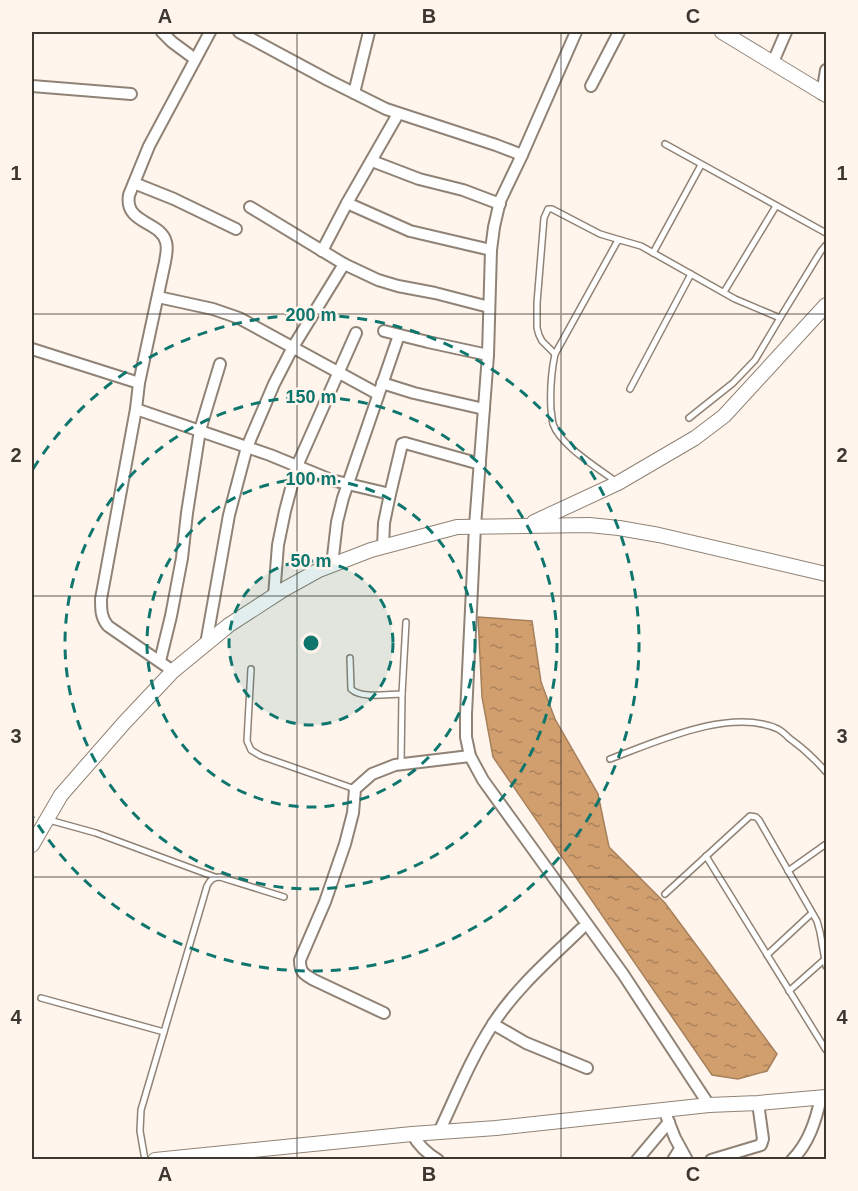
<svg xmlns="http://www.w3.org/2000/svg" width="858" height="1191" viewBox="0 0 858 1191" font-family="Helvetica,sans-serif">
<defs>
<pattern id="water-ripples" width="26" height="14" patternUnits="userSpaceOnUse" patternTransform="scale(1.5)"><rect width="26" height="14" fill="#d19f6e"/><path d="M2 4q2-2 4 0t4 0M15 11q2-2 4 0t4 0" fill="none" stroke="#ab825b"/></pattern>
</defs>
<rect width="100%" height="100%" fill="#fff5ed"/>
<path fill="url(#water-ripples)" stroke="#a5805c" stroke-width="1.5" d="M478,617L532,621L541,682L555,719L598,794L609,847L665,903L777,1054L767,1071L738,1079L712,1075L493,757L482,697Z"/>
<g fill="none" stroke-linecap="round" stroke-linejoin="round">
<g stroke="#908376" stroke-width="8">
<g id="service">
<path d="M665,144L826,233"/>
<path d="M653,253L701,165"/>
<path d="M724,292L776,206"/>
<path d="M555,354L542,341L539,335L537,328V303L544,218L548,209H552L600,234L620,240"/>
<path d="M630,389L691,274"/>
<path d="M689,418L733,383L755,360L780,318"/>
<path d="M615,481C598,468 560,445 553,424C552,420 552,415 551,410C550,391 551,373 555,354L617,242L620,240L641,246L735,299L780,318L821,251L826,245"/>
<path d="M350,658L351,689C361,699 388,694 402,694L401,764"/>
<path d="M251,669L247,741L251,750L261,756L355,789"/>
<path d="M402,694L406,622"/>
<path d="M610,759C656,742 730,707 778,729C782,731 786,735 789,738C803,748 815,759 826,772"/>
<path d="M49,820L96,833L215,877"/>
<path d="M706,856L826,1050"/>
<path d="M788,871L826,844"/>
<path d="M665,894L750,816L756,817L759,820L817,921L820,932L826,966"/>
<path d="M767,955L812,913"/>
<path d="M789,991L825,959"/>
<path d="M41,998L164,1032"/>
<path d="M145,1160L140,1131L141,1110L207,886C210,880 213,877 220,877L284,897"/>
</g>
</g>
<g stroke="#908376" stroke-width="14">
<g id="minor">
<path d="M162,32L172,42L195,59"/>
<path d="M239,32L328,80L386,109L496,145L522,155L576,32"/>
<path d="M773,62L786,32"/>
<path d="M32,86L131,94"/>
<path d="M591,86L619,32"/>
<path d="M354,93L369,32"/>
<path d="M822,94L826,70"/>
<path d="M522,155L500,201L494,227L491,250L488,355L475,526L466,714V737L470,756L483,780L623,974L709,1105"/>
<path d="M372,161L419,179L463,190L500,204"/>
<path d="M134,183L174,199L236,229"/>
<path d="M347,203L410,231L491,250"/>
<path d="M250,207L344,264L378,280L398,286L435,293L489,307"/>
<path d="M322,251L347,203L398,114"/>
<path d="M158,297L213,309L239,318L378,394"/>
<path d="M384,331L428,342L488,355"/>
<path d="M32,349L139,383"/>
<path d="M382,383L414,393L484,409"/>
<path d="M136,409L270,455L331,480L390,494L384,523L383,547"/>
<path d="M390,494L402,444L405,443L480,464"/>
<path d="M332,565L337,522L343,498L399,335"/>
<path d="M274,596L278,545L285,511L297,466L356,333"/>
<path d="M206,644L229,515L247,447L274,384L293,347L344,264"/>
<path d="M160,661L171,616L182,558L187,513L200,430L220,364"/>
<path d="M173,671L108,626C101,618 101,610 101,599L136,409L139,383L165,262C166,255 168,249 166,242C161,221 124,224 129,195L149,146L210,32"/>
<path d="M384,1013L314,980C304,974 300,973 300,960L325,902L345,844L353,813L355,789L372,774L395,765L470,756"/>
<path d="M493,1024L526,1043L587,1068"/>
<path d="M664,1110L675,1138L687,1160"/>
<path d="M439,1132C456,1096 471,1058 493,1024C516,988 550,959 581,929"/>
<path d="M412,1134C419,1146 426,1153 438,1160"/>
<path d="M637,1160L669,1122"/>
<path d="M673,1160L680,1149"/>
<path d="M711,1160L761,1145L763,1139L758,1103"/>
<path d="M792,1160C809,1143 816,1120 821,1097"/>
</g>
</g>
<g stroke="#908376" stroke-width="16">
<g id="tertiary">
<path d="M722,32L826,95"/>
<path d="M534,522L618,483L695,438L724,416L826,305"/>
<path d="M32,845L61,795L124,723L173,671L229,625L283,590L319,570L371,550L457,527L589,525L619,528L659,535L826,574"/>
<path d="M155,1160L412,1134L496,1128L709,1105L758,1103L826,1097"/>
</g>
</g>
<use href="#service" stroke="#fff" stroke-width="5"/>
<use href="#minor" stroke="#fff" stroke-width="10"/>
<use href="#tertiary" stroke="#fff" stroke-width="14"/>
</g>
<path fill="none" stroke="#3d3731" stroke-width="1.5" stroke-opacity="0.55" d="M297,32V1160M561,32V1160M32,314H826M32,596H826M32,877H826"/>
<circle cx="311" cy="643" r="82" fill="#0f766e" fill-opacity=".12"/>
<g fill="none" stroke="#0f766e" stroke-width="3" stroke-dasharray="10 8">
<circle cx="311" cy="643" r="82"/>
<circle cx="311" cy="643" r="164"/>
<circle cx="311" cy="643" r="246"/>
<path d="M33 469A328 328 0 1 1 33 817"/>
</g>
<circle cx="311" cy="643" r="9" fill="#0f766e" stroke="#fff5ed" stroke-width="3"/>
<g font-size="18" text-anchor="middle" font-weight="bold" fill="#0f766e" stroke="#fff5ed" stroke-width="5" stroke-linejoin="round" paint-order="stroke">
<text x="311" y="321">200 m</text>
<text x="311" y="403">150 m</text>
<text x="311" y="485">100 m</text>
<text x="311" y="567">50 m</text>
</g>
<rect width="858" height="1191" fill="none" stroke="#fff5ed" stroke-width="66"/>
<rect x="33" y="33" width="792" height="1125" fill="none" stroke="#3d3731" stroke-width="2"/>
<g font-size="20" text-anchor="middle" font-weight="bold" fill="#3d3731">
<text x="165" y="23">A</text>
<text x="429" y="23">B</text>
<text x="693" y="23">C</text>
<text x="16" y="180">1</text>
<text x="842" y="180">1</text>
<text x="16" y="462">2</text>
<text x="842" y="462">2</text>
<text x="16" y="743">3</text>
<text x="842" y="743">3</text>
<text x="16" y="1024">4</text>
<text x="842" y="1024">4</text>
<text x="165" y="1181">A</text>
<text x="429" y="1181">B</text>
<text x="693" y="1181">C</text>
</g>
</svg>
